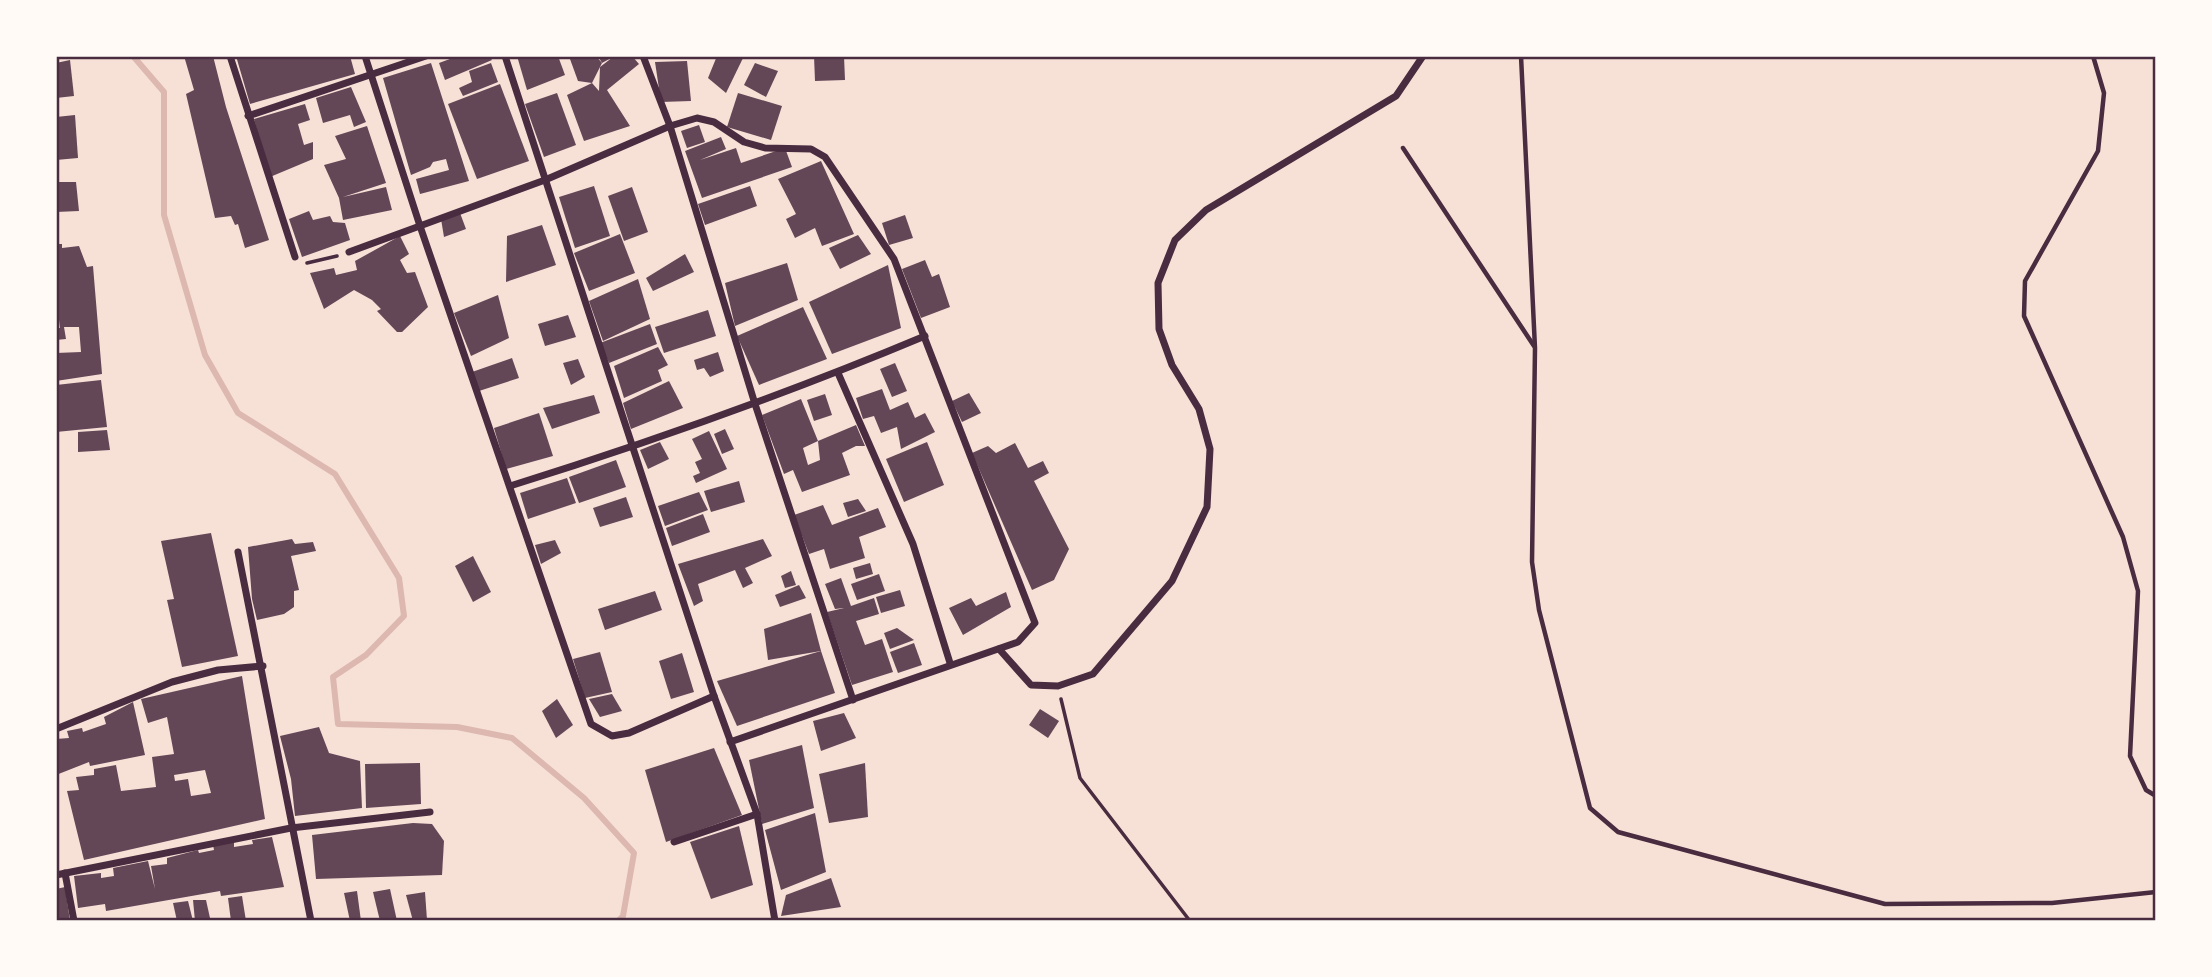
<svg xmlns="http://www.w3.org/2000/svg" width="2212" height="977" viewBox="0 0 2212 977" font-family="'Zilla Slab',serif">
<rect width="100%" height="100%" fill="#f7e1d7"/>
<g fill="none" stroke-linecap="round" stroke-linejoin="round">
<path stroke="#dcb8b0" stroke-width="6" d="M133,56L164,92V215L205,355L238,413L335,474L399,578L404,616L366,655L333,677L338,724L457,727L512,738L584,798L634,853L623,916L618,921"/>
</g>
<g fill="#644757" fill-rule="evenodd">
<path d="M184,56H213L226,107L269,240L245,248L238,224L235,225L231,216L215,218L186,94L194,90Z"/>
<path d="M236,56H350L355,74L250,104Z"/>
<path d="M458,56H489L492,60L445,80L439,63Z"/>
<path d="M517,56H558L565,75L527,90Z"/>
<path d="M579,56H596L602,63L592,83L578,81L570,59Z"/>
<path d="M598,56H632L639,64L607,90L630,126L584,141L567,95L592,83L599,91L600,67L613,57L602,63Z"/>
<path d="M717,56H744L726,93L708,78Z"/>
<path d="M814,56H844L845,80L815,81Z"/>
<path d="M70,60L74,96L56,98V63Z"/>
<path d="M687,61L691,101L661,102L655,62Z"/>
<path d="M431,63L469,181L420,194L416,179L449,170L446,159L433,162L430,167L411,175L383,78Z"/>
<path d="M491,63L498,82L463,96L459,88L472,82L469,71Z"/>
<path d="M755,63L778,71L766,97L744,85Z"/>
<path d="M500,84L529,161L477,179L448,104Z"/>
<path d="M351,87L366,122L354,127L350,115L323,123L316,98Z"/>
<path d="M557,93L576,145L544,157L525,104Z"/>
<path d="M738,93L782,106L771,140L727,127Z"/>
<path d="M305,104L310,120L298,124L304,145L313,142V159L270,177L254,119Z"/>
<path d="M75,115L78,158L56,160V117Z"/>
<path d="M699,125L705,142L687,148L681,131Z"/>
<path d="M367,126L386,183L343,197L386,187L392,210L343,220L339,198L324,165L346,159L335,136Z"/>
<path d="M721,137L726,149L700,160L736,148L741,163L785,148L792,167L702,198L685,151Z"/>
<path d="M821,161L854,234L822,246L815,228L795,238L786,219L796,214L778,179Z"/>
<path d="M56,182H76L79,211L56,212Z"/>
<path d="M594,186L610,236L575,248L559,197Z"/>
<path d="M750,186L757,206L705,225L698,204Z"/>
<path d="M632,187L648,232L624,241L608,196Z"/>
<path d="M309,211L313,220L330,216L333,222L345,223L350,240L302,257L289,219Z"/>
<path d="M460,213L466,229L444,237L441,219Z"/>
<path d="M905,215L913,238L889,245L882,223Z"/>
<path d="M542,225L556,265L506,282L507,236Z"/>
<path d="M620,234L635,273L589,291L574,253Z"/>
<path d="M858,235L871,254L840,269L829,248Z"/>
<path d="M400,236L409,254L400,260L407,273L415,272L428,307L402,332H397L377,311L381,309L372,300L354,290L324,309L310,273L334,268L336,275L357,270L355,261Z"/>
<path d="M56,244H62V248L79,246L87,267L93,266L102,374L56,381V353L81,352L79,327H64L66,339L56,340V328H60L56,295Z"/>
<path d="M685,254L694,272L653,291L646,278Z"/>
<path d="M925,260L932,277L939,274L950,307L921,318L902,269Z"/>
<path d="M787,263L798,300L735,326L725,283Z"/>
<path d="M888,265L901,328L832,354L809,302Z"/>
<path d="M638,279L650,319L603,341L589,301Z"/>
<path d="M498,295L509,338L471,356L454,313Z"/>
<path d="M803,307L827,359L759,385L737,336Z"/>
<path d="M708,310L716,336L664,353L655,327Z"/>
<path d="M568,315L576,337L545,346L538,324Z"/>
<path d="M650,324L657,344L609,363L600,343Z"/>
<path d="M658,347L668,365L658,370L662,381L624,398L614,366Z"/>
<path d="M718,352L724,371L710,377L704,368L697,370L694,360Z"/>
<path d="M512,358L519,378L479,391L472,372Z"/>
<path d="M578,359L585,377L571,385L563,363Z"/>
<path d="M895,363L907,391L892,397L880,369Z"/>
<path d="M101,380L107,427L56,432V385Z"/>
<path d="M669,381L683,408L631,429L623,403Z"/>
<path d="M882,389L890,410L908,402L915,418L925,413L935,432L901,449L897,427L881,433L874,416L863,419L856,398Z"/>
<path d="M969,393L981,413L962,422L952,401Z"/>
<path d="M825,394L832,415L814,421L807,400Z"/>
<path d="M594,395L600,413L552,429L543,408Z"/>
<path d="M801,399L818,441L803,448L808,465L820,460L818,441L856,425L865,446H856L842,453L850,475L802,492L793,470L784,474L762,415Z"/>
<path d="M539,413L553,456L506,469L494,428Z"/>
<path d="M725,429L734,449L722,454L714,434Z"/>
<path d="M107,430L110,450L78,452V432Z"/>
<path d="M709,431L727,469L696,483L693,476L700,473L695,462L702,459L692,439Z"/>
<path d="M660,442L669,459L648,469L640,450Z"/>
<path d="M927,442L944,485L904,502L886,459Z"/>
<path d="M1015,443L1028,468L1043,461L1049,473L1034,481L1069,549L1054,580L1032,590L972,453L988,446L996,453Z"/>
<path d="M616,460L626,487L579,503L569,477Z"/>
<path d="M567,478L576,503L528,519L520,493Z"/>
<path d="M739,481L745,502L711,512L704,491Z"/>
<path d="M699,492L708,510L665,526L658,506Z"/>
<path d="M626,497L633,517L600,527L593,508Z"/>
<path d="M858,499L866,511L848,517L843,503Z"/>
<path d="M823,505L832,525L878,508L886,527L859,537L865,558L830,569L824,549L809,554L794,515Z"/>
<path d="M703,514L710,532L672,546L666,528Z"/>
<path d="M211,533L238,656L182,667L167,600L174,599L161,541Z"/>
<path d="M292,539L295,544L313,542L316,551L291,556L299,590L294,591V607L284,614L257,620L252,599L248,547Z"/>
<path d="M763,539L772,556L745,568L753,583L743,588L735,570L698,584L703,601L694,606L678,564Z"/>
<path d="M555,540L561,553L541,564L535,545Z"/>
<path d="M473,556L491,592L473,602L455,566Z"/>
<path d="M870,563L873,574L856,579L853,568Z"/>
<path d="M791,571L796,585L785,588L781,576Z"/>
<path d="M879,574L885,591L857,600L851,584Z"/>
<path d="M841,578L851,606L874,598L879,614L856,621L865,645L882,639L893,672L852,685L827,612L844,608L835,609L825,584Z"/>
<path d="M799,585L806,598L780,607L775,595Z"/>
<path d="M900,590L905,606L881,613L876,597Z"/>
<path d="M655,591L662,610L605,630L598,609Z"/>
<path d="M1006,592L1011,607L963,635L949,608L971,598L976,606Z"/>
<path d="M811,613L821,651L768,660L764,629Z"/>
<path d="M897,628L914,640L890,649L884,633Z"/>
<path d="M914,643L922,665L898,673L890,652Z"/>
<path d="M821,651L835,693L737,726L717,681Z"/>
<path d="M600,652L612,692L585,698L573,659Z"/>
<path d="M682,653L694,692L671,699L659,661Z"/>
<path d="M242,676L265,819L84,860L67,791L79,790L76,777L94,775V769L116,765L121,791L156,787L152,757L174,754L167,717L148,723L141,699ZM205,770L211,793L191,796L188,779L175,781L174,775Z"/>
<path d="M612,694L622,711L600,717L589,699Z"/>
<path d="M557,699L573,725L556,738L542,711Z"/>
<path d="M133,702L145,755L90,766L89,762L56,775V739L69,738L67,731L82,728L83,732L106,724L104,717Z"/>
<path d="M1040,709L1059,721L1048,738L1029,725Z"/>
<path d="M844,713L856,738L821,751L813,721Z"/>
<path d="M319,727L329,753L360,761L362,808L295,816L291,779L280,736Z"/>
<path d="M802,745L814,808L762,824L749,760Z"/>
<path d="M714,748L742,815L666,842L645,770Z"/>
<path d="M420,763L421,804L366,808L365,764Z"/>
<path d="M865,763L868,817L829,823L819,774Z"/>
<path d="M815,813L826,872L781,890L765,830Z"/>
<path d="M413,823L432,824L444,841L442,875L316,879L312,835Z"/>
<path d="M739,826L753,885L711,899L690,842Z"/>
<path d="M272,837L284,887L221,896L220,891L106,911L105,904L78,908L74,876L101,873V878L114,876L113,868L148,861L155,889L151,866L167,864V858L198,850L199,853L214,850L213,845L234,841V847L253,844L252,840Z"/>
<path d="M831,878L841,907L781,916L786,895Z"/>
<path d="M65,887L70,921H56V889Z"/>
<path d="M390,889L397,921H380L373,892Z"/>
<path d="M357,891L361,921H350L344,893Z"/>
<path d="M425,892L427,920L413,921L406,895Z"/>
<path d="M242,896L246,921H231L228,898Z"/>
<path d="M193,900H206L210,918L195,921Z"/>
<path d="M188,901L193,921H177L173,903Z"/>
</g>
<g fill="none" stroke-linecap="round" stroke-linejoin="round">
<g stroke="#4a2c40" stroke-width="3.5">
<path d="M307,263L337,256"/>
<path d="M1061,699L1080,778L1190,921"/>
</g>
<g stroke="#4a2c40" stroke-width="4.5">
<path d="M1521,56L1535,348L1532,562L1539,610L1590,808L1618,832L1885,904L2052,903L2156,892"/>
<path d="M2093,56L2104,93L2098,151L2025,281L2024,316L2123,537L2138,591L2130,756L2146,790L2156,796"/>
<path d="M1403,148L1534,346"/>
</g>
<g stroke="#4a2c40" stroke-width="7">
<path d="M230,56L295,257"/>
<path d="M365,56L420,226L591,724L612,736L629,733L714,696"/>
<path d="M505,56L714,696L757,814L775,921"/>
<path d="M643,56L670,126L755,404L853,700"/>
<path d="M248,116L426,56"/>
<path d="M349,252L545,180L670,126L697,118L714,122L744,142L765,148L811,149L825,157L894,259L1035,623L1018,642L730,742"/>
<path d="M838,373L913,544L950,663"/>
<path d="M510,486C651,442 789,393 925,336"/>
<path d="M238,552L311,921"/>
<path d="M999,649L1031,685L1058,686L1093,674L1172,581L1207,507L1210,449L1199,409L1172,365L1159,329L1158,283L1175,240L1206,210L1396,96L1423,56"/>
<path d="M56,729L172,682L218,670L263,666"/>
<path d="M674,842L757,814"/>
<path d="M65,873L74,921"/>
<path d="M56,875L291,828L430,812"/>
</g>
</g>
<rect width="2212" height="977" fill="none" stroke="#fffaf5" stroke-width="116"/>
<rect x="58" y="58" width="2096" height="861" fill="none" stroke="#4a2c40" stroke-width="2.5"/>
</svg>
